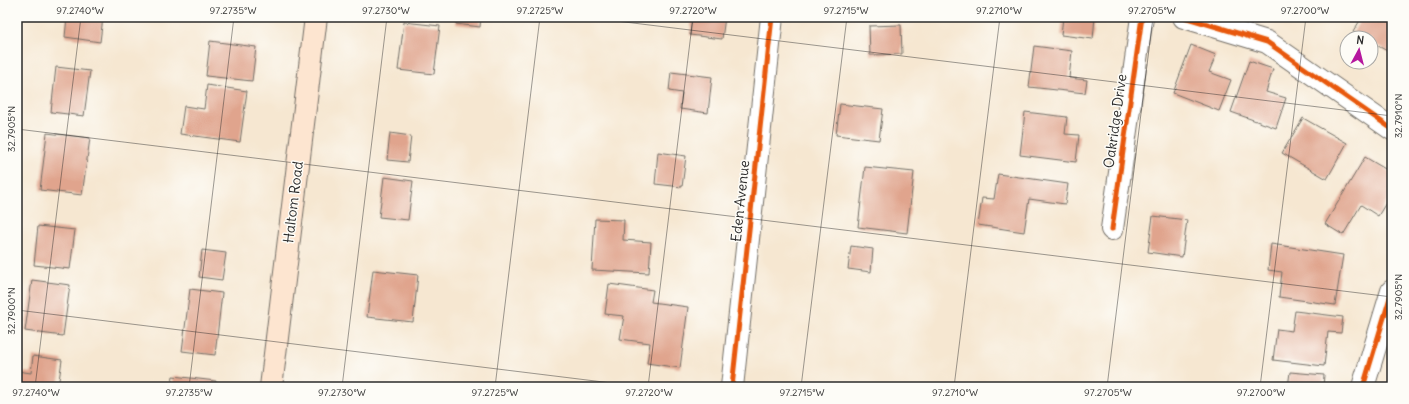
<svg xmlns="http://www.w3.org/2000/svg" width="1409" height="404" viewBox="0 0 1409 404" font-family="Delius,sans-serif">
<rect width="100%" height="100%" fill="#fdfcf7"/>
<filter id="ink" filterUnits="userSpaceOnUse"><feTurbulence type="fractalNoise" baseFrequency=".025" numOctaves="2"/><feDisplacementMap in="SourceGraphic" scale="8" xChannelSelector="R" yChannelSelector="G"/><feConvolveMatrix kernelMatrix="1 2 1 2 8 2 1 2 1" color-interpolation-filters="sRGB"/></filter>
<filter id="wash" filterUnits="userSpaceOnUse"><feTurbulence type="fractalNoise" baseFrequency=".012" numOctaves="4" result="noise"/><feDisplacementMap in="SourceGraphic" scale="16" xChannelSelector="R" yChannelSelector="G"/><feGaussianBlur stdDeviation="0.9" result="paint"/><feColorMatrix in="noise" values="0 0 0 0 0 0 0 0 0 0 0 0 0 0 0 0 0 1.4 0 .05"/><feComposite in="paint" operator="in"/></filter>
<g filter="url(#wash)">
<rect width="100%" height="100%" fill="#f6e7d1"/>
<g id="blocks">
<g fill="#e0a48d">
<path d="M67,17H103L100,42L65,37Z"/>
<path d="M457,17H481L480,27L456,24Z"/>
<path d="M692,17H725L722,39L690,35Z"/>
<path d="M1063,17H1095L1093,39L1061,35Z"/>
<path d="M1362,17H1392V46L1389,52L1371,42V38H1364L1353,32Z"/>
<path d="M404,22L440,26L434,74L398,70Z"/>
<path d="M901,25L902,54L870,55L869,26Z"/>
<path d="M210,41L256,47L252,81L206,76Z"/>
<path d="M1191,45L1216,55L1209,72L1231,80L1219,111L1173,93Z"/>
<path d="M1034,46L1072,51L1069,78L1087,80L1085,93L1029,87Z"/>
<path d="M1249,61L1273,69L1266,92L1286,98L1276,128L1231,112Z"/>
<path d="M56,67L90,71L84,116L51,112Z"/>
<path d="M671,72L712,77L708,113L680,109L682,93L669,91Z"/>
<path d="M207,85L247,91L240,142L180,134L184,106L204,109Z"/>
<path d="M840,104L883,109L879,140L836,135Z"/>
<path d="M1025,112L1067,117L1065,134L1079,135L1076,162L1020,155Z"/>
<path d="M1303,118L1347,143L1327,179L1282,153Z"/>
<path d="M47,133L90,138L82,195L40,190Z"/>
<path d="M390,133L411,136L408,162L387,160Z"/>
<path d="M658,152L686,156L682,187L655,184Z"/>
<path d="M1365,157L1392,173V193L1378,216L1361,205L1343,235L1325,224Z"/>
<path d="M865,167L914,172L907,233L858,227Z"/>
<path d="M998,174L1068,184L1065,204L1029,199L1024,232L978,225L982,198L994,199Z"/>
<path d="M384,177L413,181L408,220L379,217Z"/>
<path d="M1153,216L1187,220L1182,257L1148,252Z"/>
<path d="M595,219L624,220L623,240L651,242L649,273L592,270Z"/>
<path d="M38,226L75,230L70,269L34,265Z"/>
<path d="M1271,244L1343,255L1335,305L1279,297L1282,272L1268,270Z"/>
<path d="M851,246L873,249L871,272L848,269Z"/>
<path d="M202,250L226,253L222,280L199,277Z"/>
<path d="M373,270L418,275L413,322L367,317Z"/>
<path d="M32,280L70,285L63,336L25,331Z"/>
<path d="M609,284L653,290L651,302L688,307L680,368L647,363L650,343L620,339L624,316L605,314Z"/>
<path d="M190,289L222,293L215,355L182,351Z"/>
<path d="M1295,311L1343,317L1341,333L1328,332L1324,366L1273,360L1277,329L1292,331Z"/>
<path d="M33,356L62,360L58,387H17V371L31,373Z"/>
<path d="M1290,372L1324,375L1323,387H1288Z"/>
<path d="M173,376L216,381L215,387H171Z"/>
</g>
</g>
</g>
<g filter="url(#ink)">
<use href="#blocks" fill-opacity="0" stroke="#726d65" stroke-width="1"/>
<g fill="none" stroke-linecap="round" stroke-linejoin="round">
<g stroke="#726d65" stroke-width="24">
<g id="street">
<path d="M1184,17L1267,42L1392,129"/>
<path d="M1112,229L1142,17"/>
<path d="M732,387L772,17"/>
<path d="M1363,387L1392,291"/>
</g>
</g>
<g stroke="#726d65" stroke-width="24">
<path id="secondary" d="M271,387L316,17"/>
</g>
<use href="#street" stroke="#fff" stroke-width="22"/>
<use href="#secondary" stroke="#fde5d0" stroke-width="22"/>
<g stroke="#fdfcf7" stroke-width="8">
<g id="cycleway">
<path d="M1184,17L1267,42L1392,129"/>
<path d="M1112,229L1142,17"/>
<path d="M732,387L772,17"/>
<path d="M1363,387L1392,291"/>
</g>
</g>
<use href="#cycleway" stroke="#e8590c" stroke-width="5"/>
</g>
</g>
<path fill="none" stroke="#2b2b2b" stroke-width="1" stroke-opacity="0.45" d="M584,17L1392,116M17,129L1392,297M17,310L644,387M35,387L81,17M189,387L234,17M342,387L387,17M495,387L540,17M648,387L693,17M801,387L847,17M954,387L1000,17M1107,387L1153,17M1260,387L1306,17"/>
<g text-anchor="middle" stroke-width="3" stroke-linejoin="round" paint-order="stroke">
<g font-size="14" fill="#2b2b2b" stroke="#fdfcf7">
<text transform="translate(1115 121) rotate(-82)" y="5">Oakridge Drive</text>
<text transform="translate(740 201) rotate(-84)" y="5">Eden Avenue</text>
<text transform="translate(293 202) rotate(-83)" y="5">Haltom Road</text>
</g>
</g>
<rect width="1409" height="404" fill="none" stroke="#fdfcf7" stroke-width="44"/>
<g transform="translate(1359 50) rotate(7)"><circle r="19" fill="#fdfcf7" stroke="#a9a8a5"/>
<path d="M0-3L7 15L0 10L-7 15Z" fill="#b5179e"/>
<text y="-6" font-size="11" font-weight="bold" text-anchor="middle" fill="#2b2b2b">N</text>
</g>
<rect x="22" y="22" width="1365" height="360" fill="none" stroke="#2b2b2b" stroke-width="1.5"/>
<g font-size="10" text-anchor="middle" fill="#2b2b2b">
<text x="80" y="14">97.2740°W</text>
<text x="233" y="14">97.2735°W</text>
<text x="386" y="14">97.2730°W</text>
<text x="540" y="14">97.2725°W</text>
<text x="693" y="14">97.2720°W</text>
<text x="846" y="14">97.2715°W</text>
<text x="999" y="14">97.2710°W</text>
<text x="1152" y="14">97.2705°W</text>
<text x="1305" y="14">97.2700°W</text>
<text transform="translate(1398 116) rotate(-90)" y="4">32.7910°N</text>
<text transform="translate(11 129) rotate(-90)" y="4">32.7905°N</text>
<text transform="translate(1398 297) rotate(-90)" y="4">32.7905°N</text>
<text transform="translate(11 311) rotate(-90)" y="4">32.7900°N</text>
<text x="36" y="396">97.2740°W</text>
<text x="189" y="396">97.2735°W</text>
<text x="342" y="396">97.2730°W</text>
<text x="495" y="396">97.2725°W</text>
<text x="649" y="396">97.2720°W</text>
<text x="802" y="396">97.2715°W</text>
<text x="955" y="396">97.2710°W</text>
<text x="1108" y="396">97.2705°W</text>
<text x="1261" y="396">97.2700°W</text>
</g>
</svg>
